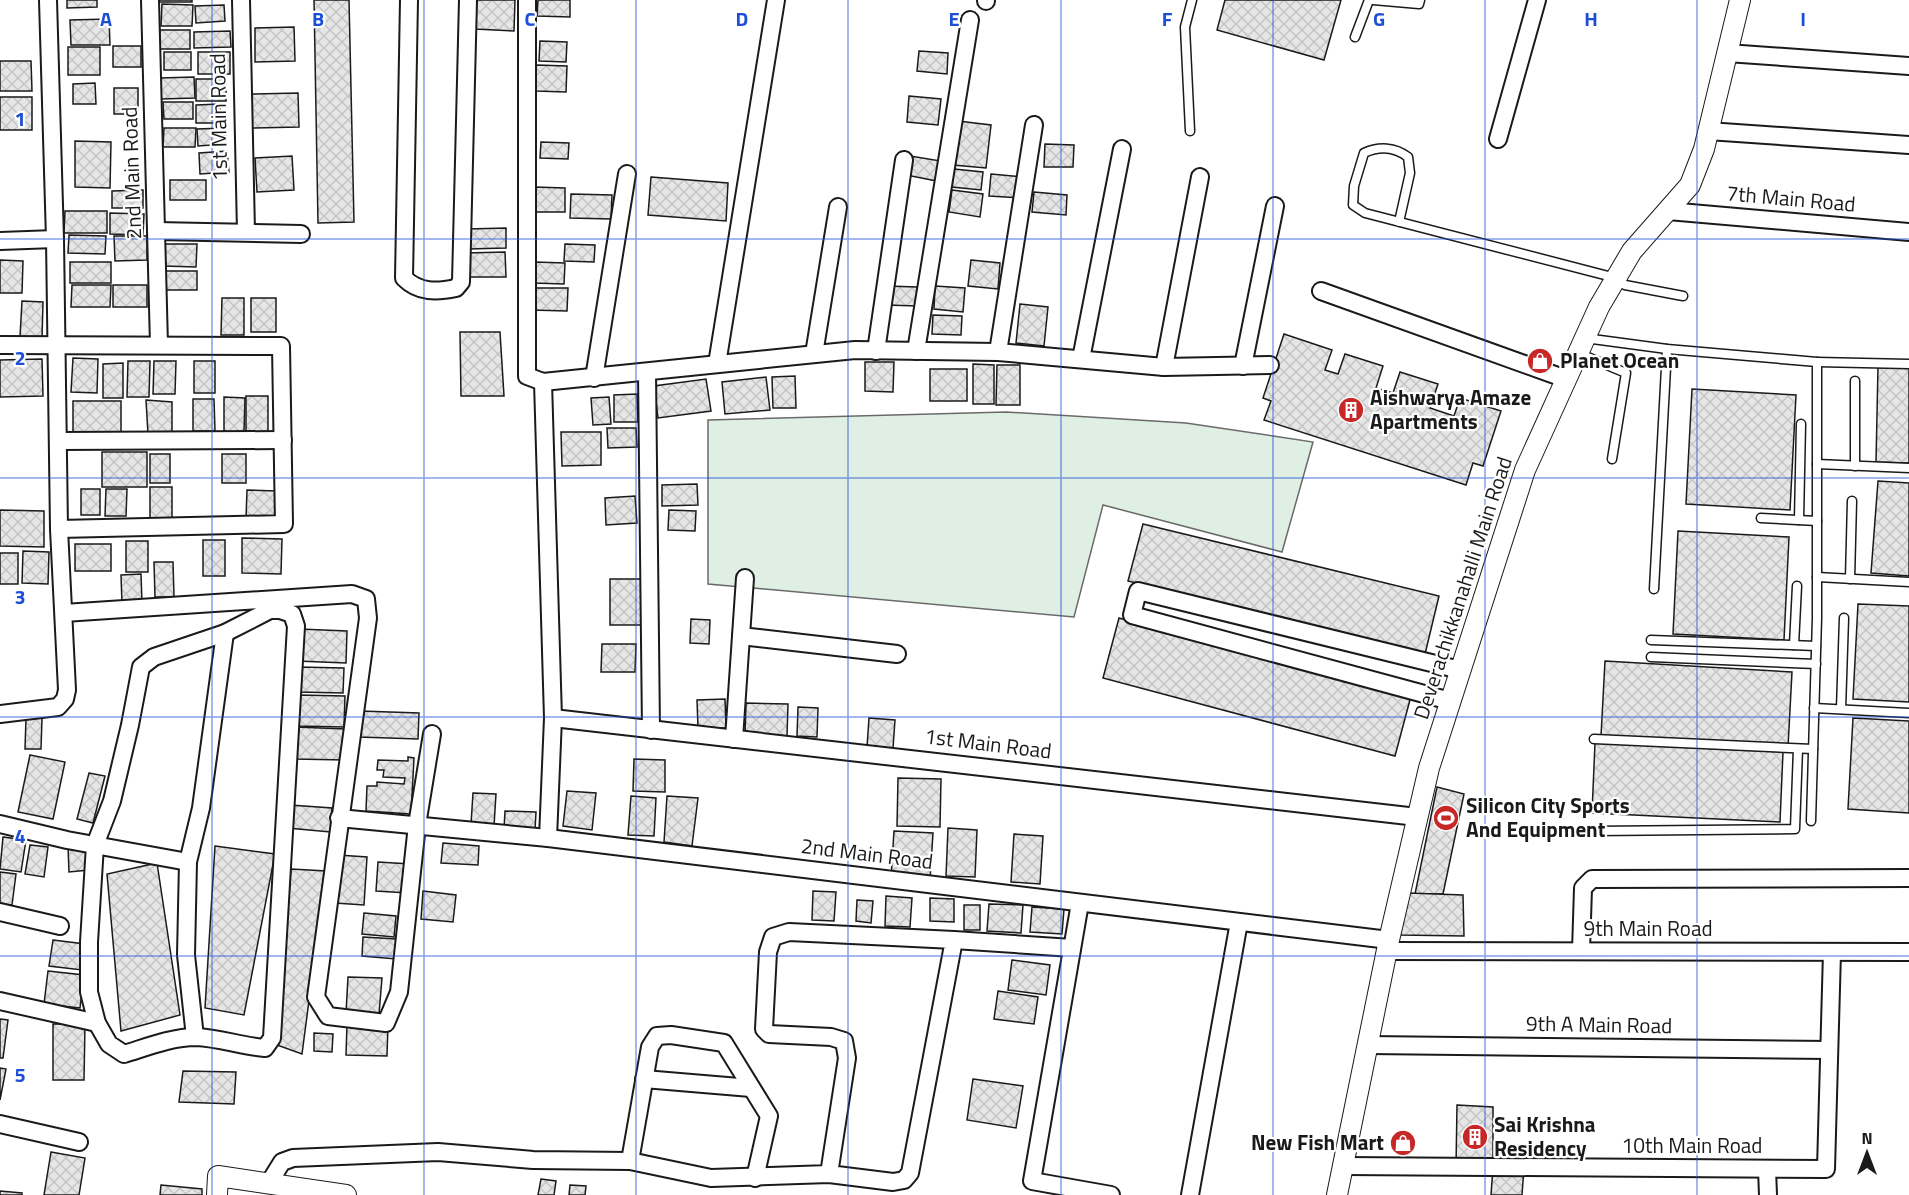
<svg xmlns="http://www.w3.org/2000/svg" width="1909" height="1195" viewBox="0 0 1909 1195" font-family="'Titillium Web',sans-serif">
<defs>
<pattern id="building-cross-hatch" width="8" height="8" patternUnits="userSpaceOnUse" patternTransform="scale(1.5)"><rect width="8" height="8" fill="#e6e6e6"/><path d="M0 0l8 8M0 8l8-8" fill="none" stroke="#c5c5c5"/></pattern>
</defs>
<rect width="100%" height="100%" fill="#fff"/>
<path fill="#e0efe3" stroke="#6a6a6a" stroke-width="1.5" d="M1006,412L1186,423L1313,442L1282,552L1103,505L1074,617L708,584V420Z"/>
<g fill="url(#building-cross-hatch)" stroke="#1a1a1a" stroke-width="1.5">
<path d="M67,0H97V7L67,8Z"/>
<rect x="158" y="0" width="34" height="2"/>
<path d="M314,0H349L354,222L318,223Z"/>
<path d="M477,0H515L514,31L475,29Z"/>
<path d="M538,0H570V17L537,16Z"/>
<path d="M1225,0H1341L1324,60L1217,30Z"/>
<path d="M162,4L193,5L192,26H161Z"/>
<path d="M224,5L225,21L196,23L195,6Z"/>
<path d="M109,19L110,45H71L70,20Z"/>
<path d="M294,27L295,61L255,62V28Z"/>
<path d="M160,30H190V49H159Z"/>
<path d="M230,31L231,47L194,48V32Z"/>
<path d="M540,41L567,42L566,62L539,61Z"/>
<rect x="113" y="46" width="28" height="21"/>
<rect x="68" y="47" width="32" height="28"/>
<path d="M919,51L948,53L947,74L917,71Z"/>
<rect x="164" y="52" width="27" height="18"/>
<rect x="198" y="52" width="32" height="22"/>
<path d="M0,61H31L32,91H0Z"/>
<path d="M536,65L567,66L566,92L536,91Z"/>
<path d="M194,77L195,98L161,99L160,78Z"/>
<rect x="196" y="79" width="30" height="22"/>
<path d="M95,83L96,104H73V84Z"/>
<rect x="114" y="88" width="24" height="26"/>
<path d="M298,93L299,127L251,128V94Z"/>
<path d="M909,96L941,99L938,125L907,122Z"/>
<rect x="0" y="97" width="32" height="33"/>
<path d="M163,102H193V119H164Z"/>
<path d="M220,104L221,123H196V105Z"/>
<path d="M958,121L991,125L986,168L953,165Z"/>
<path d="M164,128H196L195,147H163Z"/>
<path d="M225,128L226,144L198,146L197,129Z"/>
<path d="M75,141L111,142L110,188L75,187Z"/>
<path d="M541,142L569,143L568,159L540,158Z"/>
<path d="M1045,144L1074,145L1073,167H1044Z"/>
<path d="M227,151L229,172L200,174L199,153Z"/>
<path d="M292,156L294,190L257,192L255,158Z"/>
<path d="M910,156L941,161L937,181L906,175Z"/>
<path d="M954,169L983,172L981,190L952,187Z"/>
<path d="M991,174L1022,177L1021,198L989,196Z"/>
<path d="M651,177L728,183L726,221L648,215Z"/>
<rect x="170" y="180" width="36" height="20"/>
<path d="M534,187L565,188V212H534Z"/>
<path d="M143,190V208H112V191Z"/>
<path d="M952,190L983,194L980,217L949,212Z"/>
<path d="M1034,192L1067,195L1066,215L1032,212Z"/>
<path d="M571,194L612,195L611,219L570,218Z"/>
<path d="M65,211H107V233H64Z"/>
<path d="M110,213L144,214L143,235L110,234Z"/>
<path d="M506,228V248L468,249L467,229Z"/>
<path d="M69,235L106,236L105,254L68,253Z"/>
<path d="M114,236H147V260L115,261Z"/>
<path d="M164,244H197L196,267L164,266Z"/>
<path d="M565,244L595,245L594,262L564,261Z"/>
<path d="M505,252L506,277H467L466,253Z"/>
<path d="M0,260L23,261L22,293H0Z"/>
<path d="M971,260L1000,263L998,289L968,286Z"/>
<rect x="70" y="262" width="41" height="21"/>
<path d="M534,262L565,263L564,284L533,283Z"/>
<rect x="165" y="271" width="32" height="19"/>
<path d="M72,285H111L110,307H71Z"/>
<rect x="113" y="285" width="34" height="22"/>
<path d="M886,286L917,287V306L886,305Z"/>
<path d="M935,286L965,288L963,312L934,309Z"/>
<path d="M532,288H568L567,311L531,310Z"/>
<path d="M222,298H244V335H221Z"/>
<rect x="251" y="298" width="25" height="34"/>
<path d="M22,301L43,302L42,338L20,337Z"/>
<path d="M1020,304L1048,307L1044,346L1016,343Z"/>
<path d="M933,315L962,316L961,335L932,334Z"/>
<path d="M460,332H500L504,396H461Z"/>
<path d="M1284,334L1332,350L1325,370L1338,374L1345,354L1383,366L1376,388L1393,393L1400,372L1438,384L1430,408L1454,416L1460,398L1501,411L1483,466L1473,463L1466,485L1264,420L1271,401L1263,398Z"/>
<path d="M73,358L98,359L97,393L71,392Z"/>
<path d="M42,359L43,396L0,397V360Z"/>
<path d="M128,361H150L149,397H127Z"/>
<path d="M154,361H176L175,394H153Z"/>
<rect x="194" y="361" width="21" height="32"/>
<path d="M865,362H894L893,392L865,391Z"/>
<path d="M123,363V398H103V364Z"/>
<path d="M973,364L994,365V404H973Z"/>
<path d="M997,365H1020V405H996Z"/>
<path d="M1878,367L1909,368V463L1876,462Z"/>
<rect x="930" y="369" width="37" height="32"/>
<path d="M795,376L796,408H773L772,377Z"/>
<path d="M766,377L770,410L725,414L722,382Z"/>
<path d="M706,379L711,411L658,418L654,386Z"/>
<path d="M1692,389L1796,395L1790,510L1686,504Z"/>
<path d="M637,394L638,422H614V395Z"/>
<rect x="246" y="396" width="22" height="36"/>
<path d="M224,397L245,398L244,432H224Z"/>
<path d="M609,397L611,424L593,425L591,398Z"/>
<path d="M193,399H214L215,431H193Z"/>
<path d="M146,400L172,402V435L148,434Z"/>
<rect x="73" y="401" width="48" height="32"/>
<path d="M607,428H636L637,447L608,448Z"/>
<path d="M561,432H601V465L562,466Z"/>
<rect x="102" y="452" width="45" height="35"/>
<rect x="150" y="454" width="20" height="29"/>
<rect x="222" y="454" width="24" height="29"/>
<path d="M1878,481L1909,483V576L1871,573Z"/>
<path d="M697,484L698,505L662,506V485Z"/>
<rect x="150" y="487" width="22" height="31"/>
<rect x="81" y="489" width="19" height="26"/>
<path d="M106,489H127L126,516H105Z"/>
<path d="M247,490L276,491V519H246Z"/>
<path d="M635,496L637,523L606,525L605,498Z"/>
<path d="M0,510L44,511V547L0,546Z"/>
<path d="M669,510L696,511L695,531L668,530Z"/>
<path d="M1143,524L1439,596L1425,654L1128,581Z"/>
<path d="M1678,531L1789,537L1784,640L1673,634Z"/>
<path d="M242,538L282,539L281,574L242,573Z"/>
<rect x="203" y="540" width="22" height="36"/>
<rect x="126" y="541" width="22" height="31"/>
<rect x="75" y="544" width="36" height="27"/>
<path d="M23,551L49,552L48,584L22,583Z"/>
<rect x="0" y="553" width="18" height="31"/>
<path d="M154,562H173L174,597H155Z"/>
<path d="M141,574L142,603L122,604L121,575Z"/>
<path d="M610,579H643L642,625H610Z"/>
<path d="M1858,604L1909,606V702L1853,699Z"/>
<path d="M1119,618L1411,696L1395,756L1103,678Z"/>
<path d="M691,619L710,620L709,644L690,643Z"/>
<path d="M299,629L347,631L346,663L297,661Z"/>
<path d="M602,644H636L635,672H601Z"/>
<path d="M1605,661L1792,672L1788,747L1601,736Z"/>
<path d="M298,667L344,668L343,693L297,692Z"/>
<path d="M298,695L345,696L344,727L297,726Z"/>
<path d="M725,699L726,728H698L697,700Z"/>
<path d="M746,703L788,704L787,736L745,735Z"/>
<path d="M798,707L818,708L817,737L797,736Z"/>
<path d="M360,711L419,713L418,739L359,737Z"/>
<path d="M26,718H42L41,749H25Z"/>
<path d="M869,718L895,720L893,748L867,747Z"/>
<path d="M1853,718L1909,721V813L1848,809Z"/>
<path d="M295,727L346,729L345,760L294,759Z"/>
<path d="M1595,743L1783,752L1780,822L1592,813Z"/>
<path d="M30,755L65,762L53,819L18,812Z"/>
<path d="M408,757L414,758L411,814L366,811L367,786H377V782L404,784L405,778L383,777L384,770H377L378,760L408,761Z"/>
<path d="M634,759L665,760V792L633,791Z"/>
<path d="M89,773L105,776L93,823L77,819Z"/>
<path d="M898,778L941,779L940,827L897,826Z"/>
<path d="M1437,787L1464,794L1443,894H1415Z"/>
<path d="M567,791L596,793L592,830L563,826Z"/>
<path d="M473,793L496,794L494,826L471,824Z"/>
<path d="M631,796L656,798L654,836L628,835Z"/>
<path d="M667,796L698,798L692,846L664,842Z"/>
<path d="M290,805L332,808L330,832L288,828Z"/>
<path d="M505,811L536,812L535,830L504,829Z"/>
<path d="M948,828L977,830L975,877L946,876Z"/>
<path d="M894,831L933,833L930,880L891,878Z"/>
<path d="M1014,834L1043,836L1040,884L1011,882Z"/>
<path d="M3,837L26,840L21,872L0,869Z"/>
<path d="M443,843L479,846L478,865L441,863Z"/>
<path d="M30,845L48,847L44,877L25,874Z"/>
<path d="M87,845L89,870L69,872L68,846Z"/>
<path d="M215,846L275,854L244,1015L205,1008Z"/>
<path d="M338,855L367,857L364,905L335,903Z"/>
<path d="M378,862L410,864L408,893L376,891Z"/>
<path d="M157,863L180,1015L121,1031L107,874Z"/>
<path d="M291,869L326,871L302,1054L277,1045Z"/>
<path d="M0,872L16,874L12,905L0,904Z"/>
<path d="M423,891L456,895L453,922L421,919Z"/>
<path d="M813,891L836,892L834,921L812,920Z"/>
<path d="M1408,893L1463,895L1464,936L1400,935Z"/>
<path d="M886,896L912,898L910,927L885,926Z"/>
<path d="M930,898L954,899V922L930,921Z"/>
<path d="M857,900L873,901L871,923L856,921Z"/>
<path d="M989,904L1023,905L1021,933L987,931Z"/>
<rect x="964" y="905" width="16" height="25"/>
<path d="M1032,907L1064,909L1062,934L1030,932Z"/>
<path d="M364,913L396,916L394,937L362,934Z"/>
<path d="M363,937L397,939L396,959L362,956Z"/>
<path d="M53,940L85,944L82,970L49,966Z"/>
<path d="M1012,960L1050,965L1046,995L1008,990Z"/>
<path d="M48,971L84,975L80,1008L44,1004Z"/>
<path d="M348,977L382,978L379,1014L346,1013Z"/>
<path d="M998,991L1038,997L1034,1024L994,1019Z"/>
<path d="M0,1019L8,1020L3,1058H0Z"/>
<path d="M53,1024H85L84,1080H53Z"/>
<path d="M347,1024H388L387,1056L346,1055Z"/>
<path d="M314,1033L333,1034L332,1052L314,1051Z"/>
<path d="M0,1068L6,1069L0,1100Z"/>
<path d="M183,1071L236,1072L234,1104L179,1102Z"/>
<path d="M973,1079L1023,1086L1016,1128L967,1120Z"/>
<path d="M1457,1105L1493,1107V1167H1456Z"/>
<path d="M51,1152L85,1158L79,1195H44Z"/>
<path d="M1493,1167H1524L1522,1195H1491Z"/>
<path d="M541,1179L556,1181L554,1195H538Z"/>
<path d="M161,1185L202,1189V1195H160Z"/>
<path d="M570,1185L586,1186L585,1195H569Z"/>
<path d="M0,1191L22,1193V1195H0Z"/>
</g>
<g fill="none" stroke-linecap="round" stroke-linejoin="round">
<g stroke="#1a1a1a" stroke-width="11">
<g id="service">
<path d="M1373,0L1419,4L1420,0"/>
<path d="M1355,37L1369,0"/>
<path d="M1190,131L1185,27L1192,0"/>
<path d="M1399,222L1410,173L1408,157C1395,147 1379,146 1364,153L1354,186L1353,205L1365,213L1616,278L1625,285L1683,296"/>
<path d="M1585,338L1667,349L1817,362V618L1811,821"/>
<path d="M1578,353L1626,373L1612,459"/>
<path d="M1817,362L1909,364"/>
<path d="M1855,381V466"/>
<path d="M1817,464L1909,468"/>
<path d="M1761,518L1817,521"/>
<path d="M1799,520L1801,424"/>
<path d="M1817,577L1909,582"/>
<path d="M1850,579L1852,501"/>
<path d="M1654,589L1667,349"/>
<path d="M1651,640L1816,646"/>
<path d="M1794,645L1797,586"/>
<path d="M1651,657L1816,664"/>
<path d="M1814,708L1909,713"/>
<path d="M1841,709L1844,618"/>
<path d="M1594,739L1813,749"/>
<path d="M1594,831L1795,829L1798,749"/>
</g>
</g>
<g stroke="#1a1a1a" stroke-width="20">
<g id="minor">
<path d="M150,0L159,345"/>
<path d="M241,0L246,232"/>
<path d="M409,0L404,278C419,293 437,292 456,288L461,282L468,0"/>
<path d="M527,0V376L543,382L855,350L998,352L1164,367L1270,365"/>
<path d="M986,1V0"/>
<path d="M1727,53L1909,66"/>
<path d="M1708,131L1909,145"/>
<path d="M1498,139L1537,0"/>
<path d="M1668,211L1909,232"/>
<path d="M156,231L301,234"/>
<path d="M0,241L55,239"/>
<path d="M1321,291L1566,379"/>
<path d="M0,345L281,346L284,524L59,529"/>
<path d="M876,351L904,160"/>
<path d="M916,351L970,20"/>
<path d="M998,352L1034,125"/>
<path d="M814,354L838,207"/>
<path d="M1081,359L1122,149"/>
<path d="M717,364L776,0"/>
<path d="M1243,366L1275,206"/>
<path d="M1164,367L1200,177"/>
<path d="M647,373L651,730"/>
<path d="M594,378L627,174"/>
<path d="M543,382L553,718L548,838"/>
<path d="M59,441L283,440"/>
<path d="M270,610H280L292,614L296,626L272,1038L265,1048C242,1046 219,1038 196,1037C172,1037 147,1047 124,1054L109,1044L97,1023L89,992V942L95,845L112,801L130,725L141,667L154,657L225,633Z"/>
<path d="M64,613L352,594L366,599L368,618L316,997L328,1016L386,1023L399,992L417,825L432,734"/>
<path d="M741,636L745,578"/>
<path d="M1450,701L1132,615L1138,591L1460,670"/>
<path d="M0,714L58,707L65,699L67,690L59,529L55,239L48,0"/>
<path d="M553,718L1417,817"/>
<path d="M734,739L741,636L897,654"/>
<path d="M339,818L548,838L1389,940"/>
<path d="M0,824L67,840L188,862"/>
<path d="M1080,903L1032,1181L1111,1195"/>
<path d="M0,912L60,926"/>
<path d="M954,940L1072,948"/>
<path d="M1386,951L1909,952"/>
<path d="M1581,951L1583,888L1592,879L1909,878"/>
<path d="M0,1001L97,1023"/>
<path d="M195,1037L186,955L188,862L201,808L225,633"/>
<path d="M1368,1045L1829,1050"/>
<path d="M644,1079L751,1088"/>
<path d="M0,1124L79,1142"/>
<path d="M630,1161L650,1047L657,1036L671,1035L724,1043L769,1116L755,1178"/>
<path d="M1343,1166L1826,1169L1832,952"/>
<path d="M1767,1169L1768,1195"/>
<path d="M269,1183L282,1162L293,1158L438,1152L533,1160L630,1161L711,1178L829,1174L893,1182L904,1180L910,1173L954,940L789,932L773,937L768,952L764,1029L769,1034L831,1037L844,1041L847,1058L829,1174"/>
<path d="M1190,1195L1239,922"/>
</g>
</g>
<g stroke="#1a1a1a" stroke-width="22">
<g id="tertiary">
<path d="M217,1195L218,1176L346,1195"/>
<path d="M1337,1195L1389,940L1429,768L1525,470L1599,307L1632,251L1690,185L1704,149L1740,0"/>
</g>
</g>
<use href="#service" stroke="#fff" stroke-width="8"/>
<use href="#minor" stroke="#fff" stroke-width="16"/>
<use href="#tertiary" stroke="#fff" stroke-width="20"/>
</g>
<path fill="none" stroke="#1d4ed8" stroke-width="1.5" stroke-opacity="0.55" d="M212,0V1195M424,0V1195M636,0V1195M848,0V1195M1061,0V1195M1273,0V1195M1485,0V1195M1697,0V1195M0,239H1909M0,478H1909M0,717H1909M0,956H1909"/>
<defs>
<g id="shop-disc" transform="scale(1.35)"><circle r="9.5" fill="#c62828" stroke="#fff"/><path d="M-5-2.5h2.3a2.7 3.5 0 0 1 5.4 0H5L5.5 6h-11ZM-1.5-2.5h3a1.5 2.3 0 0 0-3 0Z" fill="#fff"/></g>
<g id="building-disc" transform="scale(1.35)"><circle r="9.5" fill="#c62828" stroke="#fff"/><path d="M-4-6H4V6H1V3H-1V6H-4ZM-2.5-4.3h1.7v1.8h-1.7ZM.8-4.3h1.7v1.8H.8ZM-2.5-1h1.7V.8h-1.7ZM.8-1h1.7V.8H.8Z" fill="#fff"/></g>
<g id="stadium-disc" transform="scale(1.35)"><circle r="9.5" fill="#c62828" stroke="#fff"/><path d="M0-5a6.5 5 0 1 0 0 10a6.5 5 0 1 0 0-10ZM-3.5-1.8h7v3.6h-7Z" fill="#fff"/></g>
</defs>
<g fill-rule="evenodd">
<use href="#shop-disc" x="1540" y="361"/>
<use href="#building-disc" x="1351" y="410"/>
<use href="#stadium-disc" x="1446" y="818"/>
<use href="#building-disc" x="1475" y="1137"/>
<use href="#shop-disc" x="1403" y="1143"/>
</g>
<g text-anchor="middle" stroke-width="4.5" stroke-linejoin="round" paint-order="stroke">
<g font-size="21" fill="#1a1a1a" stroke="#fff">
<text transform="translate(219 117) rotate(-91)" y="7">1st Main Road</text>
<text transform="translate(132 173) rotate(-92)" y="7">2nd Main Road</text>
<text transform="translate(1791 199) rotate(5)" y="7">7th Main Road</text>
<text transform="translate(1463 588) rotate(-72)" y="7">Deverachikkanahalli Main Road</text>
<text transform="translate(988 744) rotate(7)" y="7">1st Main Road</text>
<text transform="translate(867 854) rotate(7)" y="7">2nd Main Road</text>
<text x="1648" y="936">9th Main Road</text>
<text transform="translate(1599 1025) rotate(1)" y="7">9th A Main Road</text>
<text x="1692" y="1153">10th Main Road</text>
</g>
<g font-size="21" font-weight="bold" fill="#1a1a1a" stroke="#fff" text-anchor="start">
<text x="1560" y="368">Planet Ocean</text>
<text x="1370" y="405">Aishwarya Amaze<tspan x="1370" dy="24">Apartments</tspan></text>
<text x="1466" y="813">Silicon City Sports<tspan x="1466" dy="24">And Equipment</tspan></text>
<text x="1494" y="1132">Sai Krishna<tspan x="1494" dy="24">Residency</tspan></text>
<text x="1384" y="1150" text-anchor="end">New Fish Mart</text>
</g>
</g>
<g font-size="20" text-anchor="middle" font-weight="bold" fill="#1d4ed8" stroke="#fff" stroke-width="4.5" stroke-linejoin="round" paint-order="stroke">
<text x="106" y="26">A</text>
<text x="318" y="26">B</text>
<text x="530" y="26">C</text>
<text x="742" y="26">D</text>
<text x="954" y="26">E</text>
<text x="1167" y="26">F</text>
<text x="1379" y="26">G</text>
<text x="1591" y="26">H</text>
<text x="1803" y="26">I</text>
<text x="20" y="126">1</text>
<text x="20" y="365">2</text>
<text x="20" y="604">3</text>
<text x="20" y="843">4</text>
<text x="20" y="1082">5</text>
</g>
<g transform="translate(1867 1153)" stroke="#ffffff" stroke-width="4.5" paint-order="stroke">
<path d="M0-4.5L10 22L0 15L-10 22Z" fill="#1a1a1a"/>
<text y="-9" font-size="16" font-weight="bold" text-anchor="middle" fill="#1a1a1a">N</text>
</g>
</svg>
